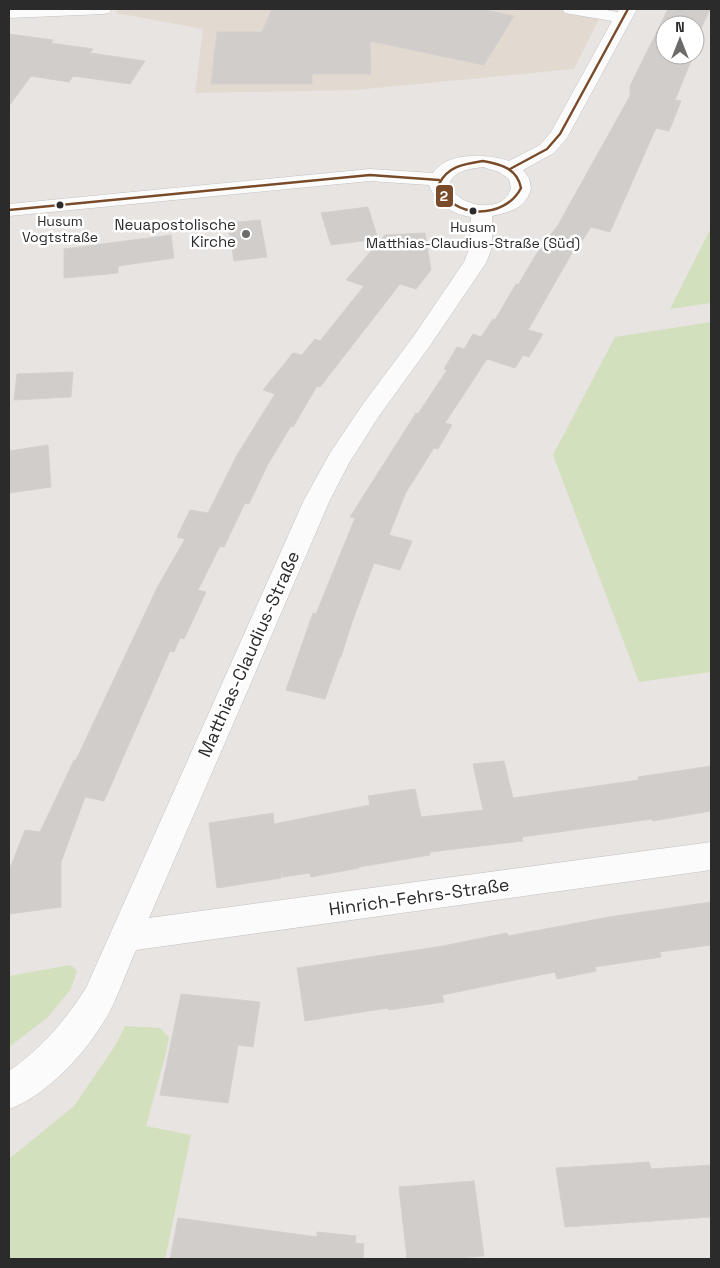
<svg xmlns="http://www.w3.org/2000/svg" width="720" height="1268" viewBox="0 0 720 1268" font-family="'Space Grotesk',sans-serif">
<rect width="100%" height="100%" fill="#e8e4e2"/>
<path fill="#e2d9d1" d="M117,9H604L574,69L355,90L195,93L203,29L116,13Z"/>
<g fill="#d3e0be">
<path d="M711,228V303L670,309Z"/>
<path d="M711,322V672L639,682L553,455L615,337Z"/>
<path d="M70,965L77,970L71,989L47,1018L9,1047V976Z"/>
<path d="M125,1026L160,1028L169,1037L166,1053L146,1126L191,1135L165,1259H9V1159L74,1106L115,1046Z"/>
</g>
<g fill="#d0cdcb" stroke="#d3d0ce">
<path d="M272,9H480L514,16L484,65L370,41L371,74H312V84H211L217,32H262Z"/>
<path d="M668,9H710L695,42V25H665V55L693,56L675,100L681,101L669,131L656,128L610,232L591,227L578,247L576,246L528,330L543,334L529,357L523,355L515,368L487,359L445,423L452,425L438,449L434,448L406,492L389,535L412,541L400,570L374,563L351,625L341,657H340L325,699L286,690L313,613L316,614L355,518L350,517L416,413L418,414L447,370L444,369L457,347L464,349L473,334L481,337L493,319L495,320L516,284L518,285L537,253L558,225L630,96V86Z"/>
<path d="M9,34L53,40L51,43L93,49L90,53L145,61L130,84L73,76L69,82L31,76L9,106Z"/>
<path d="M368,207L378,239L331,245L321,213Z"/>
<path d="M260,220L267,257L234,261L228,223Z"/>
<path d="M425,233L431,270L416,289L400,284L320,387L317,386L293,427L291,426L268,464L249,504L245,503L224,547L220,546L198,590L206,592L184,639L180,638L174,652L170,651L104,801L85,797L61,862V907L9,914V871L25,830L40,832L74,760H76L157,588L185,539L177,537L190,510L208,513L237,455L275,394L263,390L293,353L302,355L315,339L320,341L364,286L346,280L385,235Z"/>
<path d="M171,235L174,258L118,266V273L64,278V249Z"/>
<path d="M73,372L71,397L14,400L17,374Z"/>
<path d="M48,445L51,487L9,493V451Z"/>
<path d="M504,761L513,798L639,780L638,777L711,766V811L653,821L652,819L522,837L523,841L430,852V855L359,867V868L311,877L310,873L283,877L282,871L281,878L217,888L209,823L273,813L274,824L370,805L368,796L415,789L421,817L483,810L473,764Z"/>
<path d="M711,902V945L660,952L661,957L595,967L596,971L557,979L555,972L442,995L444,1002L389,1010L388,1008L305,1021L297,968L443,946L507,933L508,936L609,917Z"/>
<path d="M181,994L260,1002L253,1047L238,1045L228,1103L160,1095Z"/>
<path d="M649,1162L651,1169L711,1165V1217L565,1227L556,1168Z"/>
<path d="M474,1181L484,1256L447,1259H407L399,1187Z"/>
<path d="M178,1218L317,1237V1232L356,1236L355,1243L364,1244L363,1259H170Z"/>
</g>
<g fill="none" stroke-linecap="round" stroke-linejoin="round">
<g stroke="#c3c1c2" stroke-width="1">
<g id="minor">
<path d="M9,9H112L109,13L103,14L9,18Z"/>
<path d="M562,9H600L618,12L619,9H637L567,138L554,153L523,170L529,178L531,188C527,208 510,212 492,216V247L486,263L429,347L379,416L349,463L330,500L149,918L711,842V870L136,950C127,970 120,991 110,1011C90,1048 49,1095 9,1109V1071C41,1049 65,1021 86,988L304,500L330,453L363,404L413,337L464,262L470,247L471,217C452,214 436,204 429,185L370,181L9,216V204L370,169L433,173C448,151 487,154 509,161L540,145L551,132L612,21L565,13ZM483,167L499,172L509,179L511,188C504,215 458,208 449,184C455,170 469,169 483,167Z"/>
</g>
</g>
<use href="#minor" fill="#fcfbfb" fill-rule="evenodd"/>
<g stroke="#fff" stroke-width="5">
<g id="bus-1">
<path d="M483,161C500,164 517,168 521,188C505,220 450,220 439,184C448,166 464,164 483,161Z"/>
<path d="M510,169L547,149L560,134L628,9"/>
<path d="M9,210L370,175L439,180"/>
</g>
</g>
<use href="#bus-1" stroke="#7a4b2a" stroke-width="2.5"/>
</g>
<g fill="#2b2b2b" stroke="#fff" stroke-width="2">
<circle cx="60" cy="205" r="4.5"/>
<circle cx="473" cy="211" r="4.5"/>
</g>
<circle fill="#6d6c6b" stroke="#fff" stroke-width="2" cx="246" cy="234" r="5"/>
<g text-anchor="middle" stroke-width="5" stroke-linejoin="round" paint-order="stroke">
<g font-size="14" fill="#2b2b2b" stroke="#fff">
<text x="60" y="226">Husum<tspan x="60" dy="16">Vogtstraße</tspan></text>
<text x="473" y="232">Husum<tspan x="473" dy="16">Matthias-Claudius-Straße (Süd)</tspan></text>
</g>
<g font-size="15" fill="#2b2b2b" stroke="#fff" text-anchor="end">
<text x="236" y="230">Neuapostolische<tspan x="236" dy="17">Kirche</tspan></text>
</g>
<g font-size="18" fill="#2b2b2b" stroke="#fff">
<text transform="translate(249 654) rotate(-66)" y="6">Matthias-Claudius-Straße</text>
<text transform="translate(419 897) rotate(-8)" y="6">Hinrich-Fehrs-Straße</text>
</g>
</g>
<rect stroke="#fff" stroke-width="2" x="435" y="184" width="19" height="24" rx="5" fill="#7a4b2a"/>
<g font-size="14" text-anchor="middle" font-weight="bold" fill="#fff">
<text x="444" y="201">2</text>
</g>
<rect width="720" height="1268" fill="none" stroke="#2b2b2b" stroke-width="20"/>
<g transform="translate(680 40)"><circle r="24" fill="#ffffff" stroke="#aaaaaa"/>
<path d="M0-4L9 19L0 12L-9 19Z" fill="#6d6c6b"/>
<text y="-8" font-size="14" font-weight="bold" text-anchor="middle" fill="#2b2b2b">N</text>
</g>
</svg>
